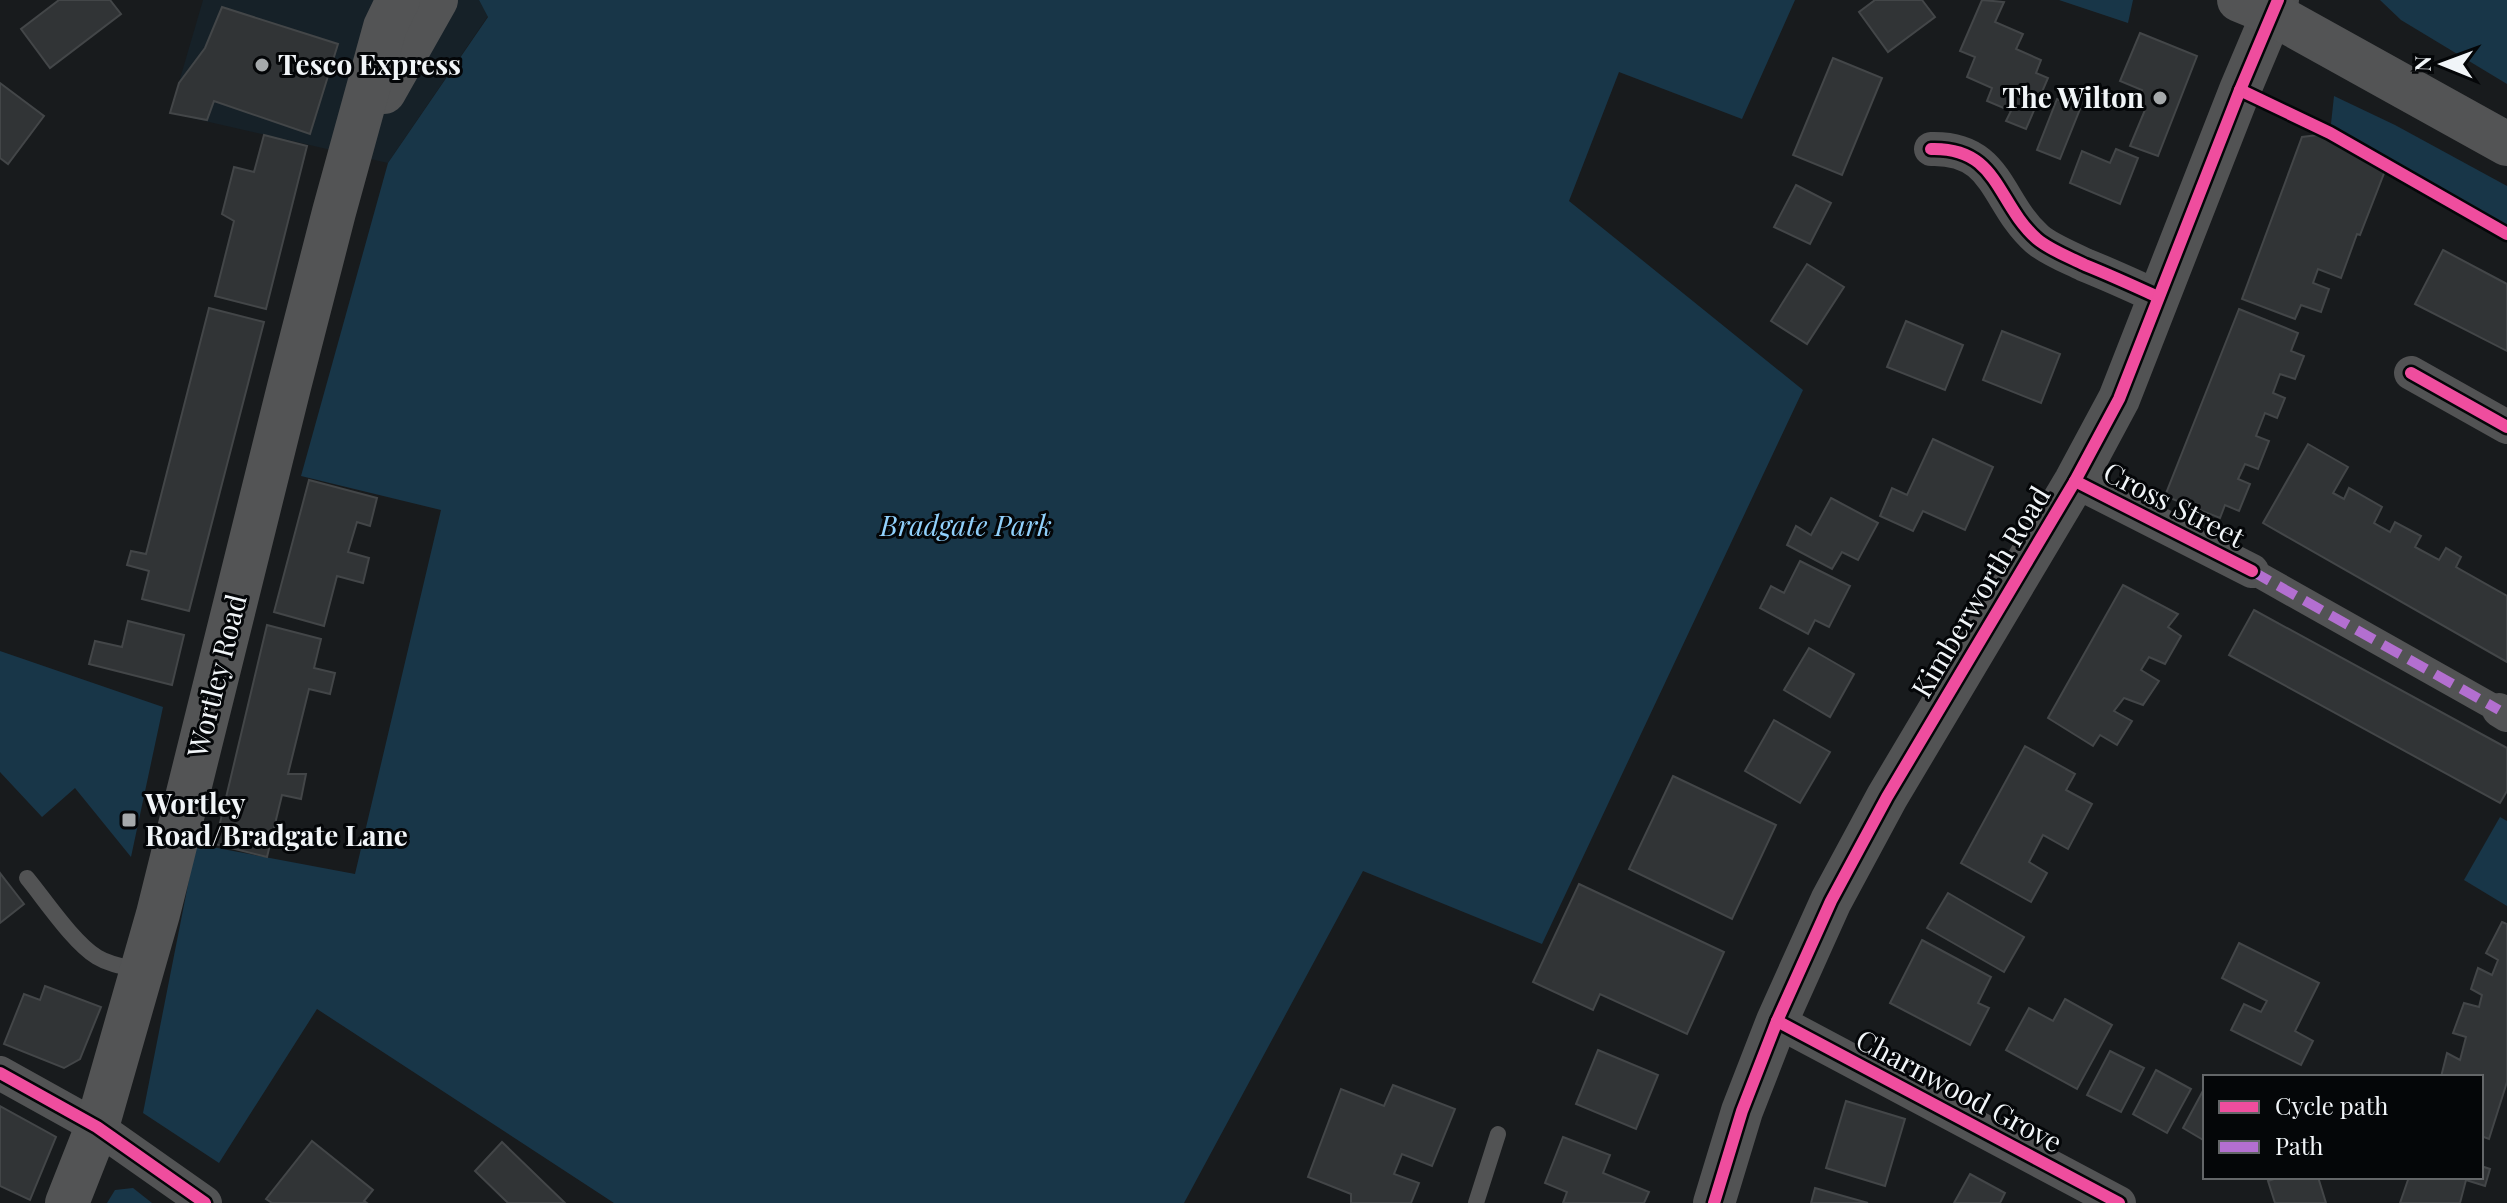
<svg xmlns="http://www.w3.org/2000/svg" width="2507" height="1203" viewBox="0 0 2507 1203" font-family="'Playfair Display',serif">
<rect width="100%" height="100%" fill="#181b1d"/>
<path fill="#162128" d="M203,0H479L488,16L388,163L170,113Z"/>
<g fill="#183648">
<path d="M479,0H1795L1742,119L1619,72L1569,201L1803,390L1542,944L1363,871L1184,1203H614L317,1009L219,1163L143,1113L196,844L355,874L441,510L301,476L388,163L488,17Z"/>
<path d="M2059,0H2133L2128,23Z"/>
<path d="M2380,0H2507V84L2401,20Z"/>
<path d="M2334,96L2395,125L2507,186V235L2330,133Z"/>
<path d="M0,651L163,707L131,857L75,788L42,817L0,772Z"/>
<path d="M2500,817L2507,821V906L2464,880Z"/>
<path d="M133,1188L152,1203H107L115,1190Z"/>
</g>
<g fill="#313436" stroke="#434648" stroke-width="2">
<path d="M59,0H110L121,14L50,68L21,29Z"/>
<path d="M1875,0H1922L1935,17L1888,52L1859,12Z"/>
<path d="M1982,0L2004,2L1995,22L2023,34L2016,49L2041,60L2036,73L2048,78L2026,129L2006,121L2011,111L1987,101L1992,88L1967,77L1975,57L1960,51Z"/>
<path d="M222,7L338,44L310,134L214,101L207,120L170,113L179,83L205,48Z"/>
<path d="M2140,33L2197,56L2158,156L2130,146L2145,110L2136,106L2142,90L2120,81Z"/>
<path d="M1833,58L1882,78L1842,175L1793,155Z"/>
<path d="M0,83L44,116L8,164L0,158Z"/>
<path d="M2057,99L2080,109L2060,159L2037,150Z"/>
<path d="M264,135L307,146L266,309L215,296L234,221L222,214L234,167L254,172Z"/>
<path d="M2318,135L2388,163L2360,235L2357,234L2341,278L2318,269L2313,283L2329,289L2321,312L2301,305L2295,319L2242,299L2302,137Z"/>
<path d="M2116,149L2138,158L2120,204L2070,183L2082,151L2110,163Z"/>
<path d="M1796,185L1831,203L1810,244L1774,227Z"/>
<path d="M2443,250L2507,284V351L2415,304Z"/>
<path d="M1807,264L1844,287L1807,344L1771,321Z"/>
<path d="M209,308L264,322L189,611L142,599L149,571L127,565L131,551L146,554Z"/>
<path d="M2239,309L2298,333L2291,351L2304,356L2295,379L2280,374L2273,393L2285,398L2277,418L2265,413L2256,436L2269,441L2258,469L2245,464L2238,479L2250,484L2239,511L2225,505L2220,518L2165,496Z"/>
<path d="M1906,321L1963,345L1945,390L1887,367Z"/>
<path d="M2002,331L2060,354L2041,403L1983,380Z"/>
<path d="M1933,439L1993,467L1965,530L1923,511L1913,531L1880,516L1892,488L1907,495Z"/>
<path d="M2308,444L2348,467L2333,493L2344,499L2349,488L2382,507L2374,523L2390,532L2395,522L2421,536L2415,547L2439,560L2446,548L2461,557L2456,567L2507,596V662L2263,523Z"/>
<path d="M309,480L377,498L370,526L357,522L348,552L369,558L363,583L337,576L324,626L274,612Z"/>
<path d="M1831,498L1878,523L1858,560L1842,552L1832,569L1787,545L1796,526L1811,535Z"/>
<path d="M1800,561L1850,586L1829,627L1815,620L1808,634L1760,608L1771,586L1784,593Z"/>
<path d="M2123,585L2178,614L2168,627L2181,636L2165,664L2149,657L2141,670L2159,681L2143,705L2124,698L2114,711L2132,721L2117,745L2100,735L2093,746L2048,718Z"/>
<path d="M2254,610L2507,748V791L2500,803L2229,655Z"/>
<path d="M128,621L184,635L172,685L89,664L95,641L122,647Z"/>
<path d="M267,625L321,639L314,668L335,673L330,694L309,689L288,774H306L301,799L282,795L267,857L215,844Z"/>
<path d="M1809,648L1854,674L1830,717L1784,690Z"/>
<path d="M1774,720L1830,752L1800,803L1745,771Z"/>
<path d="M2025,746L2075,774L2066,790L2092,804L2068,849L2043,835L2029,862L2047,873L2031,902L1961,863Z"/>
<path d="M1673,776L1776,825L1732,919L1629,869Z"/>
<path d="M0,873L24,904L0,923Z"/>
<path d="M1579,884L1724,952L1687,1034L1600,994L1593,1010L1533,982Z"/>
<path d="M1948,893L2024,937L2004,972L1927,928Z"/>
<path d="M2502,922L2507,924V1082L2489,1139L2481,1136V1077H2441L2447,1053L2460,1060L2466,1037L2453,1033L2464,1003L2479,1007L2482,995L2471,989L2478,968L2492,975L2498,960L2486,953Z"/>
<path d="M1922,940L1991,977L1978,1003L1989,1008L1970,1045L1890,1003Z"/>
<path d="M2239,943L2319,983L2295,1031L2313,1041L2301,1065L2231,1030L2244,1004L2261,1012L2267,1001L2222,978Z"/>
<path d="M45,986L101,1007L80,1059L64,1068L4,1044L24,994L40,1000Z"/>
<path d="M2065,999L2112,1025L2077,1089L2006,1050L2029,1008L2053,1021Z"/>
<path d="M1598,1050L1658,1075L1636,1129L1576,1104Z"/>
<path d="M2110,1051L2144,1068L2121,1112L2087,1095Z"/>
<path d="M2156,1070L2191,1089L2167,1133L2133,1114Z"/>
<path d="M1393,1085L1455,1109L1432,1166L1402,1154L1394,1174L1419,1183L1411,1203H1351V1194L1308,1177L1341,1089L1384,1106Z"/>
<path d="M2205,1087V1141L2183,1128Z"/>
<path d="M1846,1101L1905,1119L1885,1186L1826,1168Z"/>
<path d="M0,1106L56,1137L30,1200L0,1186Z"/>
<path d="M1563,1137L1610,1155L1603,1173L1649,1192L1644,1203H1563L1567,1192L1545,1183Z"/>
<path d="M312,1141L373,1190L364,1201L367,1203H272L266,1199Z"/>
<path d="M502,1142L565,1203H508L475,1171Z"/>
<path d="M2481,1166L2490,1169L2485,1186L2466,1180L2460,1203H2400L2409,1177H2481Z"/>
<path d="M1970,1174L2005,1193L2000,1203H1954Z"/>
<path d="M2280,1177H2318L2326,1203H2275L2268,1181Z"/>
<path d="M1815,1188L1868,1203H1811Z"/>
</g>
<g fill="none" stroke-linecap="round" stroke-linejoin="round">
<g stroke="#525354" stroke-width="16">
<path d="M27,878C46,901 73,942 97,957C110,965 125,967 139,970"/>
<path d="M1476,1203L1498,1134"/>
</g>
<path stroke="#525354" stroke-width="26" d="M2252,571L2499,710"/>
<g stroke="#525354" stroke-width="34">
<path d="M1931,149C1999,147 1996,203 2037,239C2050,250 2069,257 2085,265C2110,275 2134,286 2158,297"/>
<path d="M2411,373L2507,427"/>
<path d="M2075,481L2252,571"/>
<path d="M2499,710L2507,715"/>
<path d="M1777,1021L2119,1203"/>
<path d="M0,1073L97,1127L205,1203"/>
</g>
<path stroke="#525354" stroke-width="42" d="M1714,1203L1742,1111L1777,1021L1831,901L1887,797L2075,481L2119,399L2240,90L2278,0"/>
<g stroke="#535455" stroke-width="44">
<path d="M2239,0L2273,14L2507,144"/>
<path d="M384,92L436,0"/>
<path d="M67,1203L97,1127L158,914L289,387L334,212L385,27L398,0"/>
</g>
<path stroke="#b36fd0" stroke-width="10" stroke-dasharray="20 10" stroke-linecap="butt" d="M2252,571L2499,710"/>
<g stroke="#040608" stroke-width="17">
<g id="cycleway">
<path d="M2240,90L2330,133L2507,234"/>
<path d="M1931,149C1999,147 1996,203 2037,239C2050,250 2069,257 2085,265C2110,275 2134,286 2158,297"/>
<path d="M2411,373L2507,427"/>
<path d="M2075,481L2252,571"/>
<path d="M1777,1021L2119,1203"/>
<path d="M0,1073L97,1127L205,1203"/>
<path d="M1714,1203L1742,1111L1777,1021L1831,901L1887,797L2075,481L2119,399L2240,90L2278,0"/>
</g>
</g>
<use href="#cycleway" stroke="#ef4d9e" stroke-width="12"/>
</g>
<g fill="#a5a9ab" stroke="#040608" stroke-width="3">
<circle cx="262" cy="65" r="8"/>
<circle cx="2160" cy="98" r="8"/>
<rect x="121" y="812" width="16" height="16" rx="4"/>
</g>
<g text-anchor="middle" stroke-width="6" stroke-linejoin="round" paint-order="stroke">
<g font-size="28" font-weight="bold" fill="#f1f5f8" stroke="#040608" text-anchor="start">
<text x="278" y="75">Tesco Express</text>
<text x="2144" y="108" text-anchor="end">The Wilton</text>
<text x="145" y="814">Wortley<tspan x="145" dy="32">Road/Bradgate Lane</tspan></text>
</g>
<g font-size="28" fill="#f1f5f8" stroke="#040608">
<text transform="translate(2174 505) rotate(27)" y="10">Cross Street</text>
<text transform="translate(1981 592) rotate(-59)" y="10">Kimberworth Road</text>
<text transform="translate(217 676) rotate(-76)" y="10">Wortley Road</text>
<text transform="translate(1959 1091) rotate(28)" y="10">Charnwood Grove</text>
</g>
<g font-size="28" font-style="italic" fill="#91d1fc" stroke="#040608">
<text x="966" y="536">Bradgate Park</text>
</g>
</g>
<rect x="2203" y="1075" width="280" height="104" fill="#040608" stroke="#636668" stroke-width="2"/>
<rect x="2219" y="1101" width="40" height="12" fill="#ef4d9e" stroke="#636668" stroke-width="2"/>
<text x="2275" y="1115" font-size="24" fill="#f1f5f8">Cycle path</text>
<rect x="2219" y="1141" width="40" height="12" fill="#b36fd0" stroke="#636668" stroke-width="2"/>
<text x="2275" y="1155" font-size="24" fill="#f1f5f8">Path</text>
<g transform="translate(2443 64) rotate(271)" stroke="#040608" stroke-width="6" paint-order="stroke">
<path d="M0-6L14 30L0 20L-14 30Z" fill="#f1f5f8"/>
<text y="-12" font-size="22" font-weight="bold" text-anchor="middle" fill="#f1f5f8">N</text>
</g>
</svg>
